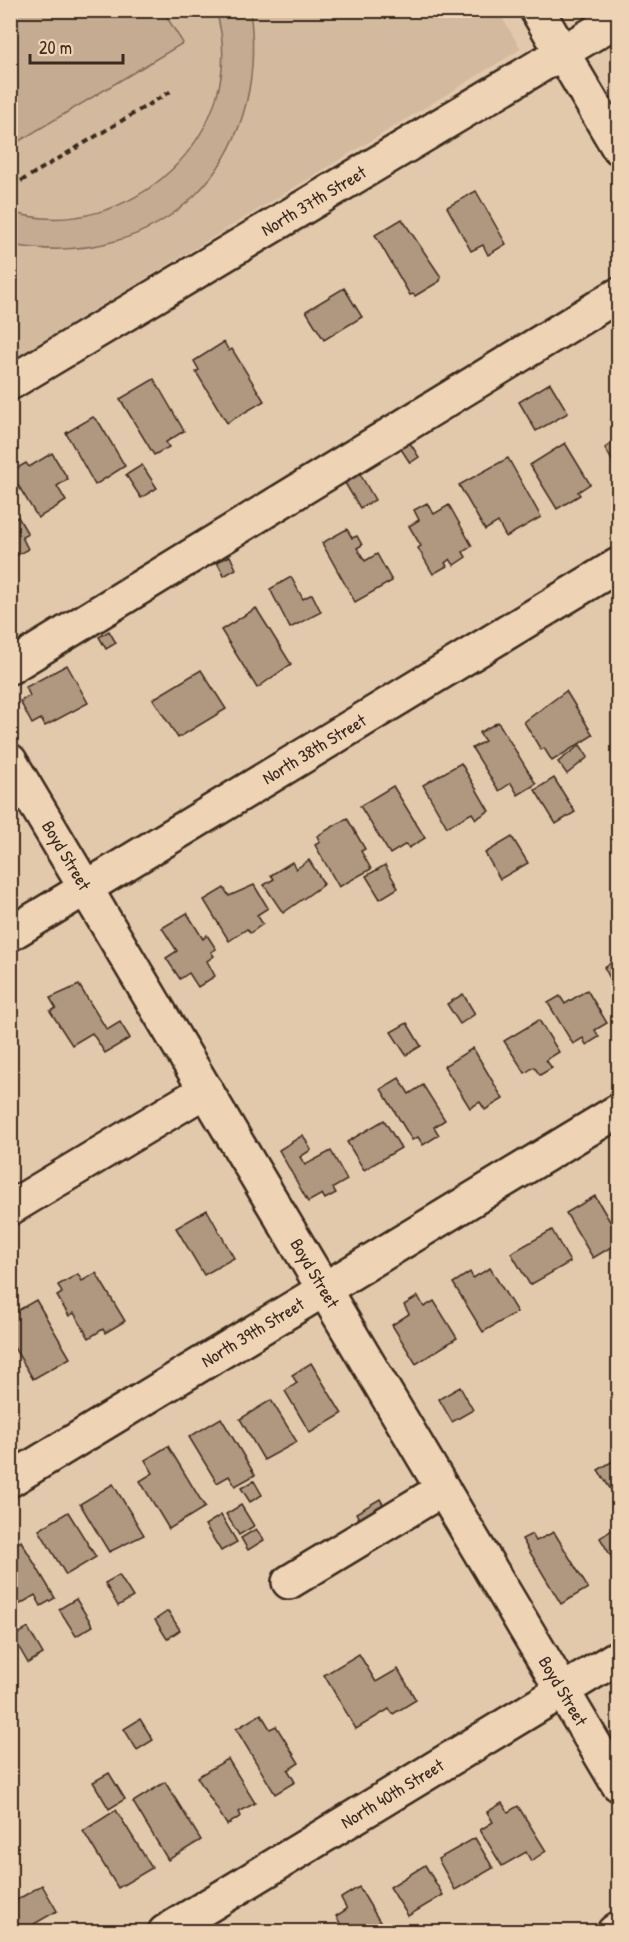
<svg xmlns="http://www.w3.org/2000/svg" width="629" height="1942" viewBox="0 0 629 1942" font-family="'Patrick Hand',sans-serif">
<rect width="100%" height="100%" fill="#e3c9ac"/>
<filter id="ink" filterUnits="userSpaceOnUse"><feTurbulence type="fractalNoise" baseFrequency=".0167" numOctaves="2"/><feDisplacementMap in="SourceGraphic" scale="12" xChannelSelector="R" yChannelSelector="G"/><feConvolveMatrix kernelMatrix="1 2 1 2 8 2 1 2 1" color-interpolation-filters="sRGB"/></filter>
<g filter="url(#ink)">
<path fill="#d3ba9f" d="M11,11H498L521,49L11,361Z"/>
<g fill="#c4ab91" stroke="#806a58" stroke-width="1.5">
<path d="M11,10L163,11L183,43L11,146Z"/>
<path d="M216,11H250C271,162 163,272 11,245V212C128,247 253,132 216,11Z"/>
</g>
<g fill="#af9780" stroke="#3b2a1e" stroke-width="1.5">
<path d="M476,191L506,244L488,255L483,245L471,251L447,207Z"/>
<path d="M402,219L441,277L440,281L415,296L413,294L410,295L375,235Z"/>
<path d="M344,288L362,317L324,340L306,311Z"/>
<path d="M224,342L229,351L232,349L264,401L227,423L196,372L199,370L194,361Z"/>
<path d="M154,379L184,431L166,442L169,447L154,455L120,399Z"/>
<path d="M550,383L568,413L536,431L519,402Z"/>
<path d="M93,417L100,424L125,466L95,485L66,433Z"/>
<path d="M618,439V471L605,448Z"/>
<path d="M410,443L419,457L410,463L401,449Z"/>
<path d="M565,443L590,484L578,492L580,495L557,509L530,465Z"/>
<path d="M52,453L68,479L57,486L66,501L38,518L10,472L26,463L29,467Z"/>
<path d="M508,458L541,517L506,537L498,522L485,530L459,485Z"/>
<path d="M142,465L157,488L141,498L126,475Z"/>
<path d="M360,474L375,500L360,508L345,483Z"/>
<path d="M427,503L434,514L449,505L472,546L463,552L466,557L454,565L450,559L445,563L447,566L433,574L418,548L421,546L409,526L419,520L414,510Z"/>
<path d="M18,517L28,534L22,537L28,549L11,559L10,521Z"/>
<path d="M347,529L352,538L357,536L362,545L357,548L365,561L377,554L392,581L355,602L322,543Z"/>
<path d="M230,556L236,569L224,576L217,562Z"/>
<path d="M291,577L303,599L312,594L321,612L290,628L270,589Z"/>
<path d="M256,608L291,664L257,688L221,630Z"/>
<path d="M109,631L116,643L106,649L99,637Z"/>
<path d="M67,665L88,703L45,726L41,719L32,724L20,701L30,696L26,687Z"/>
<path d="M201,670L226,709L178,738L153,699Z"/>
<path d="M566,691L593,735L552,761L544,748L541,750L524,722Z"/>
<path d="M498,722L536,784L518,795L511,783L499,791L472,748L485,741L479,733Z"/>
<path d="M580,745L588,757L567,774L558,762Z"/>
<path d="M461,763L489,811L476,819L472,813L447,827L423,785Z"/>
<path d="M554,778L575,812L556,824L535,790Z"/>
<path d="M393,786L425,838L409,848L406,844L390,854L360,806Z"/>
<path d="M347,818L365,849L361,851L371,869L339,887L315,845L320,842L317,836Z"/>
<path d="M512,837L528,863L500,879L485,853Z"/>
<path d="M309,860L324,884L283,913L264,885L274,879L271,875L292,862L296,869Z"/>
<path d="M385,865L398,888L380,899L366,876Z"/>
<path d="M254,885L268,908L257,915L263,924L250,933L247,929L229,941L204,900L224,888L229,896Z"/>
<path d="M187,913L203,939L207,935L216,949L211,952L214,956L207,961L215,976L198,987L189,973L180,979L166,958L177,951L162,928Z"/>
<path d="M618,959V993L604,967Z"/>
<path d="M79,985L107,1030L120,1022L130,1038L105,1053L92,1033L72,1045L50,1011L56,1008L50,998Z"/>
<path d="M587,990L607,1023L595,1030L599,1037L586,1045L583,1038L573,1044L548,1003L560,996L565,1004Z"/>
<path d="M463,994L475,1014L460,1024L447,1004Z"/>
<path d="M539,1020L559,1052L546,1060L552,1068L540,1075L534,1067L525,1073L504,1041Z"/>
<path d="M407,1023L421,1046L406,1055L391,1032Z"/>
<path d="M473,1048L503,1099L485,1110L480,1102L470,1108L444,1066Z"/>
<path d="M399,1078L409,1094L423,1085L445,1120L434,1127L439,1135L423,1145L418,1137L412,1140L381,1089Z"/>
<path d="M384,1120L401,1148L364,1170L347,1142Z"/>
<path d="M303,1135L311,1150L300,1157L305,1165L331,1151L347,1180L333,1188L336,1193L325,1199L322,1194L308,1202L279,1150Z"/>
<path d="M595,1196L618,1235V1243L593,1258L566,1213Z"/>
<path d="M207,1210L234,1258L204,1275L176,1228Z"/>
<path d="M552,1230L570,1262L530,1285L511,1253Z"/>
<path d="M490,1268L517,1312L483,1332L453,1283L470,1272L473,1278Z"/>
<path d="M96,1273L125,1321L105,1333L103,1329L89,1338L74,1313L69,1316L57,1296L62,1293L58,1285L78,1274L82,1281Z"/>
<path d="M418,1296L424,1307L434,1301L457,1338L416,1364L392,1325L409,1314L404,1305Z"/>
<path d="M36,1300L70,1358L33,1379L10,1341V1315Z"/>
<path d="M311,1363L342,1414L310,1433L285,1391L297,1383L292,1375Z"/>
<path d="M460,1387L473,1410L452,1422L439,1399Z"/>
<path d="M271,1400L297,1442L264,1460L240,1419Z"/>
<path d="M221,1418L255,1475L235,1486L229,1476L217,1483L189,1437Z"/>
<path d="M168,1446L205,1507L169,1529L140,1481L153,1473L145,1460Z"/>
<path d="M616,1459L618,1463V1494L615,1496L598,1470Z"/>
<path d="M254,1481L262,1495L250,1502L241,1488Z"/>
<path d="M113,1484L144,1535L109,1552L80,1504Z"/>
<path d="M380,1499L390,1516L365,1530L356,1513Z"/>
<path d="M241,1505L254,1526L239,1535L226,1514Z"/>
<path d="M68,1512L96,1557L66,1575L39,1530Z"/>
<path d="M221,1515L237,1542L221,1551L205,1525Z"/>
<path d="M618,1526V1568L600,1538Z"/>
<path d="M256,1529L264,1540L248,1550L241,1538Z"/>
<path d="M554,1532L588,1588L561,1604L522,1539L532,1534L536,1541Z"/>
<path d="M21,1541L55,1598L41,1606L35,1595L17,1606L10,1595V1548Z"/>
<path d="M119,1575L133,1597L118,1606L105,1583Z"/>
<path d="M76,1599L93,1626L76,1636L59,1609Z"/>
<path d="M168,1611L180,1630L167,1639L155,1620Z"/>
<path d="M28,1628L43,1654L28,1663L13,1637Z"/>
<path d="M359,1654L376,1682L398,1669L416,1700L393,1714L389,1709L356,1729L324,1675Z"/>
<path d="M261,1714L270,1729L276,1726L299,1763L288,1770L295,1782L275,1794L236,1729Z"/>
<path d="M140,1719L153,1740L137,1750L124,1729Z"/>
<path d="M228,1759L255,1803L239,1812L241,1816L227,1825L197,1777Z"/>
<path d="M109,1773L125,1799L109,1809L93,1782Z"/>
<path d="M165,1782L201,1840L168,1860L133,1802Z"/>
<path d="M502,1803L508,1812L518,1806L546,1851L531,1861L526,1852L502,1866L480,1830L493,1822L487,1812Z"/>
<path d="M116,1810L152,1868L118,1888L83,1831Z"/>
<path d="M475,1838L493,1868L455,1890L438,1859Z"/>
<path d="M425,1865L443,1895L408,1916L390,1887Z"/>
<path d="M42,1885L57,1911L20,1932L10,1915V1904Z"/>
<path d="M359,1887L386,1932H345L336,1916L347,1909L341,1898Z"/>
</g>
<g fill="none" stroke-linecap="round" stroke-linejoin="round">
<g stroke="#3b2a1e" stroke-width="38">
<g id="minor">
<path d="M537,10L618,147"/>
<path id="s1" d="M10,383L618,19"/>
<path d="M10,667L618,295"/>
<path id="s2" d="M10,761L618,1784"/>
<path id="s3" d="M10,934L618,565"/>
<path d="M10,1208L206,1090"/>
<path id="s4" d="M10,1480L618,1111"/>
<path d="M289,1582L443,1489"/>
<path id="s5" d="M165,1932L618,1657"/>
<path d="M614,1932L618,1929"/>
</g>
</g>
<path stroke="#3b2a1e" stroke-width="4" stroke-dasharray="6 4.5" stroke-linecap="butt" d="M21,181L173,90"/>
<use href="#minor" stroke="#eed3b5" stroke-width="33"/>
</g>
</g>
<g text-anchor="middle" stroke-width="5" stroke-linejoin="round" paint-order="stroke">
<g font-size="18" fill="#3b2a1e" stroke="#eed3b5">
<text dy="6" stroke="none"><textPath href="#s1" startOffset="354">North 37th Street</textPath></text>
<text dy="6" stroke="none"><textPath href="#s3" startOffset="356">North 38th Street</textPath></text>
<text dy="6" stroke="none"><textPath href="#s2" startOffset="110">Boyd Street</textPath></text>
<text dy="6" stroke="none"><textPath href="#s2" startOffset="596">Boyd Street</textPath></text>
<text dy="6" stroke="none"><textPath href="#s4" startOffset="284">North 39th Street</textPath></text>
<text dy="6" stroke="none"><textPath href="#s2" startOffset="1082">Boyd Street</textPath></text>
<text dy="6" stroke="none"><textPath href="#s5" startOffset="266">North 40th Street</textPath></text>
</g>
</g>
<rect width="629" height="1942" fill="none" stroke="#eed3b5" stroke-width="36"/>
<rect x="18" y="18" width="593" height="1906" fill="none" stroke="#3b2a1e" stroke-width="2" filter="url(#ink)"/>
<path d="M30 54v9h93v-9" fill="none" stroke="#3b2a1e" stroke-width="3"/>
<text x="39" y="54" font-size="18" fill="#3b2a1e" stroke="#eed3b5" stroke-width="4.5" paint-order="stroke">20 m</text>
</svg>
